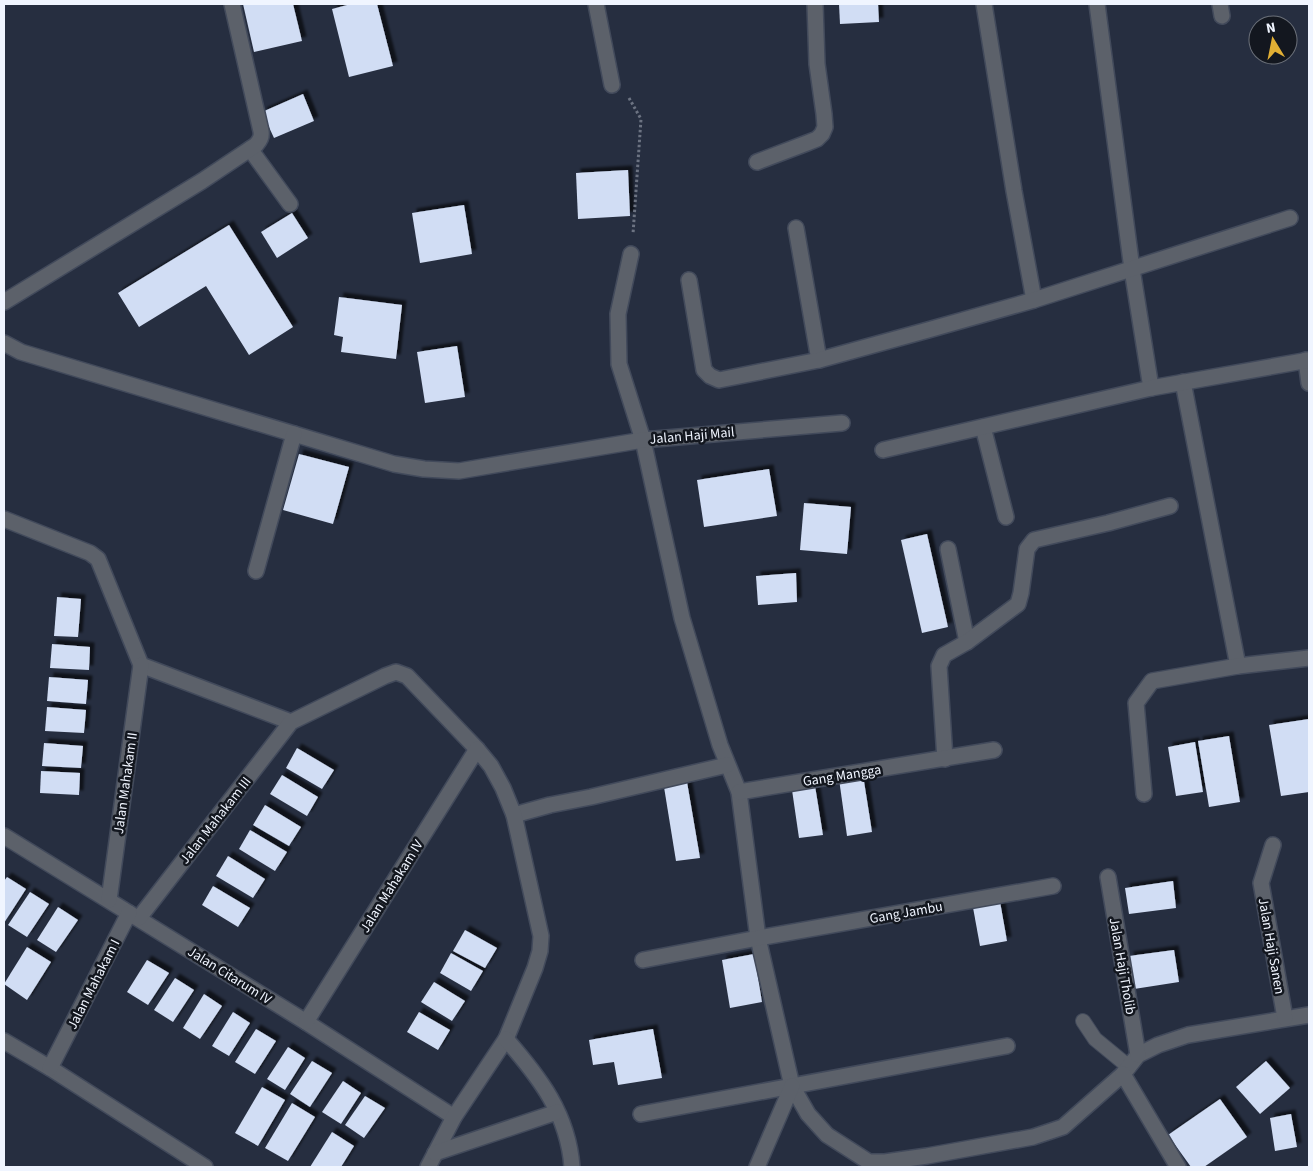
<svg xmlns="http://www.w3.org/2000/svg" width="1313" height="1171" viewBox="0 0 1313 1171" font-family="'Source Sans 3',sans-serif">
<defs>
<filter id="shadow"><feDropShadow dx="4.5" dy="-4.5" stdDeviation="1" flood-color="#0009"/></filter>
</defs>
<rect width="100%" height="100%" fill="#262e40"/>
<g fill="#d1ddf4" filter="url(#shadow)">
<path d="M243,4H293L302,41L254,52Z"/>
<path d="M351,4H377L393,66L349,77L332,9Z"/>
<path d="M839,4H878L879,22L840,24Z"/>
<path d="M303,94L314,121L274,138L262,112Z"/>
<path d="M628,170L630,216L578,219L576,173Z"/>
<path d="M464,205L472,254L420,263L412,213Z"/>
<path d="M292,213L308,238L277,258L261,232Z"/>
<path d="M229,225L293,327L249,355L206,286L139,327L118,293Z"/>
<path d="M339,297L402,305L396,359L341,352L343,337L334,335Z"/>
<path d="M457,346L465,397L425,403L417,352Z"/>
<path d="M299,454L349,467L333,524L283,510Z"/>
<path d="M769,469L777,516L704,527L697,480Z"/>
<path d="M804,503L851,507L847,554L800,550Z"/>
<path d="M927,534L948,627L922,633L901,540Z"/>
<path d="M796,573L797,602L758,605L756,576Z"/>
<path d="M57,597L81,599L78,637L54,636Z"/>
<path d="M52,644L90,647L89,670L50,668Z"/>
<path d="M49,677L88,680L86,704L47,701Z"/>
<path d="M47,707L86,710L84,733L45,731Z"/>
<path d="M1309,719V792L1281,796L1269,725Z"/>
<path d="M1229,736L1240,802L1209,807L1198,741Z"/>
<path d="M1195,742L1203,792L1176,796L1168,747Z"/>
<path d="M44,743L83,746L81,768L42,766Z"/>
<path d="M297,748L334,770L322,789L286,768Z"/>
<path d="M41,771L80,773L79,795L40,793Z"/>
<path d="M282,775L318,797L307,816L270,794Z"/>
<path d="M863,775L872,832L847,836L839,779Z"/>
<path d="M687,782L700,858L676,861L664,787Z"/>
<path d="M815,786L823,835L799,838L792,790Z"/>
<path d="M265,805L301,827L289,846L253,825Z"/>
<path d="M250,830L287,852L275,871L239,849Z"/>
<path d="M228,856L265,879L253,898L216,876Z"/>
<path d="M7,877L26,889L4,923V881Z"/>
<path d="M1173,881L1176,908L1129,914L1125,888Z"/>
<path d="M213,886L250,908L238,927L202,905Z"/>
<path d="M30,892L49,904L27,937L8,925Z"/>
<path d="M999,896L1007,941L980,946L972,902Z"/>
<path d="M58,907L78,920L56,952L37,940Z"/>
<path d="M465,930L497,948L485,968L453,951Z"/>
<path d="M27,947L51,962L27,1000L4,984Z"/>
<path d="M1174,950L1179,982L1134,989L1129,956Z"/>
<path d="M451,953L483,971L471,991L440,973Z"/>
<path d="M754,954L762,1002L730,1008L722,960Z"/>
<path d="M147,960L169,973L148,1005L127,992Z"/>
<path d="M175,978L194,990L173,1022L154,1010Z"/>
<path d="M434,982L465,1001L452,1021L421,1002Z"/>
<path d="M204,994L222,1006L200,1039L183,1028Z"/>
<path d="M233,1012L250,1023L229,1056L212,1046Z"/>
<path d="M419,1012L450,1030L438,1050L407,1032Z"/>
<path d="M256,1029L276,1041L255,1074L235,1062Z"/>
<path d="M653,1029L662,1078L618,1085L614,1062L593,1065L589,1040Z"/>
<path d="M288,1047L305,1058L285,1090L267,1079Z"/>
<path d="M312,1061L332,1073L310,1107L290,1094Z"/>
<path d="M1266,1061L1290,1088L1260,1114L1236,1087Z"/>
<path d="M343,1081L361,1093L341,1124L322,1112Z"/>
<path d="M262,1087L285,1100L258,1146L235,1133Z"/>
<path d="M365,1096L385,1108L364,1138L345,1125Z"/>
<path d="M1220,1099L1247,1137L1204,1167H1191L1168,1135Z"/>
<path d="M292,1103L315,1117L288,1161L265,1148Z"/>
<path d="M1291,1114L1297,1147L1275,1151L1270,1118Z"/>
<path d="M332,1132L354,1146L341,1167H310Z"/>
</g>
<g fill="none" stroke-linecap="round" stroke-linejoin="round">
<g stroke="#424a5b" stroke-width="16">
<path id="service" d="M1083,1021L1095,1039L1129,1067"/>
</g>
<g stroke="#424a5b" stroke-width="18">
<g id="minor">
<path d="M596,4L612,85"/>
<path d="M984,4L1014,191L1034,300"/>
<path d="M1097,4L1132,269L1151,388"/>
<path d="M1220,4L1222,16"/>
<path d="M250,149L290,204"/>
<path d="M757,162L807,143L817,139L822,134L825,127L824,114L817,64L815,4"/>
<path d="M796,228L819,360"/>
<path d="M631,254L618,314L619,364L643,440L682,618L720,745L739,792L758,938L792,1086L808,1114L827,1135L869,1162H885L927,1156L1033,1137L1063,1127L1123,1074L1138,1055L1158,1045L1188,1035L1309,1015"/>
<path d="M689,280L704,370L710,376L719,380L819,360L928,330L1034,300L1290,218"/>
<path d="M4,302L202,181L256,145C260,140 262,137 261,131L232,4"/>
<path d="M4,343L21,352L394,464L424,469L459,471L643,440L842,423"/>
<path d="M1306,360L1309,383"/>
<path d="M1183,382L1238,666"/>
<path d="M983,427L1006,517"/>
<path d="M883,450L1151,388L1309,360"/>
<path d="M4,519L90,553L98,559L141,665L291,722"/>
<path d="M948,549L967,642"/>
<path d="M256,571L294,434"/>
<path d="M945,759L939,666L944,655L967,642L1018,604L1021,593L1027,549L1034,540L1108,523L1170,506"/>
<path d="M739,792L994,750"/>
<path d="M1144,794L1136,703L1152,681L1238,666L1309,658"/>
<path d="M514,815L550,805L591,797L727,765"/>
<path d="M4,836L306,1022L454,1117"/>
<path d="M1273,845L1261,883L1285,1018"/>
<path d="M1108,877L1138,1055"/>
<path d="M109,900L141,665"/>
<path d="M139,918L291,722L385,676L396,672L407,676L477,749L491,766L503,788L514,815L541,936L540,951L535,968L506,1039L454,1117L428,1167"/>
<path d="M643,960L758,938L1053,886"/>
<path d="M306,1022L477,749"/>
<path d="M506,1039C540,1078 568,1114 572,1167"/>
<path d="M4,1041L50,1068L205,1167"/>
<path d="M50,1068L129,913"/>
<path d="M1123,1074L1178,1167"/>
<path d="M641,1114L1007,1046"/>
<path d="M435,1153L557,1112"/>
<path d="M757,1167L792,1086"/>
</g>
</g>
<path stroke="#6c7382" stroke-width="3" stroke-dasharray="2.5 2.5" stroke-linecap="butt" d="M629,98L641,119L633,234"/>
<use href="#service" stroke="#5c616a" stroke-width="14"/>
<use href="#minor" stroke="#5c616a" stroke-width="15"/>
</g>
<g text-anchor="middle" stroke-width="5" stroke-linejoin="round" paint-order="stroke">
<g font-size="14" fill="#f0f5ff" stroke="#13171f">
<text transform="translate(692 435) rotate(-5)" y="5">Jalan Haji Mail</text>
<text transform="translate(842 775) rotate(-9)" y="5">Gang Mangga</text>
<text transform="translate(125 783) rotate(-82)" y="5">Jalan Mahakam II</text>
<text transform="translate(215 820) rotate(-52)" y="5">Jalan Mahakam III</text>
<text transform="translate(391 886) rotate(-58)" y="5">Jalan Mahakam IV</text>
<text transform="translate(906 912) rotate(-10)" y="5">Gang Jambu</text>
<text transform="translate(1272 946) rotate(80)" y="5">Jalan Haji Sanen</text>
<text transform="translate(1123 966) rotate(80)" y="5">Jalan Haji Tholib</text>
<text transform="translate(230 975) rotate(32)" y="5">Jalan Citarum IV</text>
<text transform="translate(93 984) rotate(-63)" y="5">Jalan Mahakam I</text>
</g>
</g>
<rect width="1313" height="1171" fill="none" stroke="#f0f5ff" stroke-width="10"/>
<g transform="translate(1273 40) rotate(350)"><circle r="24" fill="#13171f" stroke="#6b7079"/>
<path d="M0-4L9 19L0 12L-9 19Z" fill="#e1af34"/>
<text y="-8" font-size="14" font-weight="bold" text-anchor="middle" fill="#f0f5ff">N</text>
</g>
</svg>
